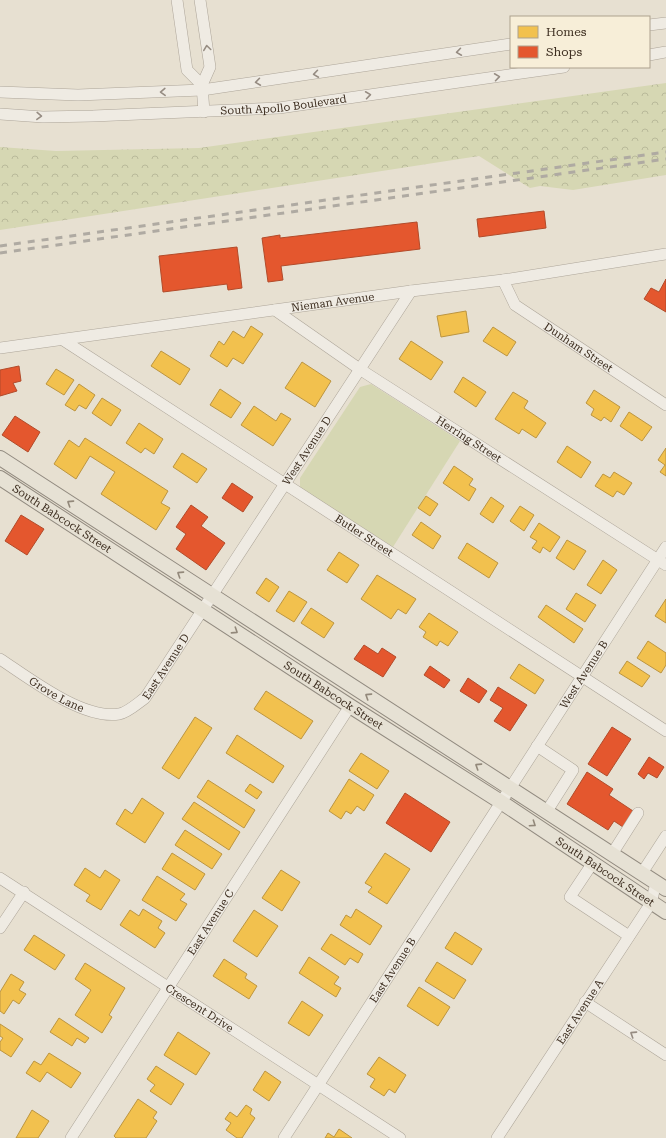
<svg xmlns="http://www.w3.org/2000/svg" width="666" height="1138" viewBox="0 0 666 1138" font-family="'Roboto Serif',serif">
<defs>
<pattern id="forest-crowns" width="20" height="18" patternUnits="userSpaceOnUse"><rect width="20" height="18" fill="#d6d7b3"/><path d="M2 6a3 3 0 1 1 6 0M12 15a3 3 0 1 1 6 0" fill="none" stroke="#b9b99a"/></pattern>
</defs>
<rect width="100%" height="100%" fill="#e7e0d1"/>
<path fill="#d6d7b3" d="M371,384L460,441L393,547L300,488V478L360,387Z"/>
<path fill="url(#forest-crowns)" d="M666,83V175L573,190L540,186L530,188L479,156L0,230V147L56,151L199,148Z"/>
<g fill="#f2c14e" stroke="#bc9540">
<path d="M466,311L469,332L441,337L437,316Z"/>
<path d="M251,326L263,334L243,364L233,358L227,367L210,356L219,341L224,345L233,331L244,338Z"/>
<path d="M493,327L516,342L507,356L483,341Z"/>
<path d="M411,341L443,362L431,380L399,359Z"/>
<path d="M161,351L190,369L180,385L151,366Z"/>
<path d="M302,362L331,381L315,407L285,388Z"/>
<path d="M56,369L74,380L64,395L46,384Z"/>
<path d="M463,377L486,392L476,407L454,392Z"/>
<path d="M79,384L95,395L86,409L79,405L75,411L65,405Z"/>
<path d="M220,389L241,403L231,418L210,405Z"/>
<path d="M594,390L620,407L611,422L604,417L601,421L591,415L594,409L586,403Z"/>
<path d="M513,392L528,401L524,408L546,423L536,438L522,429L519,434L495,419Z"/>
<path d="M102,398L121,410L111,426L92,413Z"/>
<path d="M254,406L276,421L281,413L291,419L273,446L241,425Z"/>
<path d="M629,412L652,427L642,441L620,426Z"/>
<path d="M139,423L163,439L154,454L145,448L141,453L126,443Z"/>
<path d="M85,438L168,491L161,503L170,508L156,530L101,494L115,472L90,456L76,479L54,464L69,440L79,447Z"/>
<path d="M567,446L591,462L581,478L557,462Z"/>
<path d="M666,448V476L660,472L665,465L658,460Z"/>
<path d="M182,453L207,469L197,483L173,467Z"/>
<path d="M454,466L473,479L469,485L476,489L469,501L443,483Z"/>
<path d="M614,472L632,483L624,495L617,491L613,497L595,486L603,474L610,478Z"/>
<path d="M426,496L438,504L430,516L418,508Z"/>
<path d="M491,497L504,506L493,523L480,514Z"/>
<path d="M520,506L534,515L524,531L510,521Z"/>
<path d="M421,522L441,536L433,549L412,535Z"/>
<path d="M539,523L560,537L550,552L543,547L540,553L532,548L537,541L530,537Z"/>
<path d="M567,540L586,551L574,570L556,558Z"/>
<path d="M467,543L498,563L489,578L458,558Z"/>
<path d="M339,552L359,565L347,583L327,570Z"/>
<path d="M603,560L617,570L601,594L587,585Z"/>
<path d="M377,575L416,599L406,614L398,609L391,619L361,599Z"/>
<path d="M266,578L279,587L269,602L256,593Z"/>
<path d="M289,591L307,602L294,622L276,611Z"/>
<path d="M576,593L596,605L585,622L566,609Z"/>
<path d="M666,599V623L655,616Z"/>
<path d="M546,605L583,629L574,643L538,617Z"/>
<path d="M311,608L334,623L324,638L301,623Z"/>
<path d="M429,613L458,632L448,646L440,641L437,646L423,637L426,632L419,627Z"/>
<path d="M648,641L666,653V665L661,673L637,658Z"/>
<path d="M627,661L650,676L642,687L619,673Z"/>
<path d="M519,664L544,680L535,694L510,678Z"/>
<path d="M266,691L313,721L301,739L254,709Z"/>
<path d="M195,717L212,728L179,779L162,768Z"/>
<path d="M237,735L284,766L273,783L226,753Z"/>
<path d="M361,753L389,771L377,789L349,771Z"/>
<path d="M349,779L374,795L364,811L357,806L351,814L346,811L341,819L329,811Z"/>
<path d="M208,780L255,810L244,828L197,797Z"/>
<path d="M250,784L262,792L257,799L245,791Z"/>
<path d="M142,798L164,813L145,843L116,824L125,809L132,814Z"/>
<path d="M194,802L240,832L229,850L182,819Z"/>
<path d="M185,830L222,854L212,869L175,845Z"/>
<path d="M172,853L205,874L195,890L162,869Z"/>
<path d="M385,853L410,869L387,904L368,892L372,887L365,883Z"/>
<path d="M85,868L100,878L105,870L120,880L101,910L86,901L90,895L74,885Z"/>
<path d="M281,870L300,882L282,911L262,898Z"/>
<path d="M157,876L185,894L180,900L187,904L176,921L142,900Z"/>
<path d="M143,909L162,921L158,928L165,933L155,948L120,925L130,910L139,916Z"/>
<path d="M356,909L382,926L370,945L340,925L346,915L351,918Z"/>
<path d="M254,910L278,926L257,957L233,941Z"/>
<path d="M455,932L482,949L472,965L445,948Z"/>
<path d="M331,934L363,954L358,963L350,958L345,965L321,949Z"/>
<path d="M34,935L65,955L55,970L24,950Z"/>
<path d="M309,957L339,977L334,984L341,988L336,997L299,973Z"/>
<path d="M224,959L247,974L245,978L257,986L249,999L213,976Z"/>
<path d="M437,962L466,980L454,999L425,981Z"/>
<path d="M85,963L125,988L109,1015L112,1017L102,1033L75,1015L91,990L75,979Z"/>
<path d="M11,974L24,982L19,990L26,994L19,1004L13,1000L4,1014L0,1011V992Z"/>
<path d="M419,987L450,1007L438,1026L407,1006Z"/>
<path d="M302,1001L323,1015L309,1036L288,1023Z"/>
<path d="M59,1018L89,1038L85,1043L77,1038L72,1046L50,1032Z"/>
<path d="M0,1024L23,1039L11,1057L0,1050V1042L3,1038L0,1036Z"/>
<path d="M178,1032L210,1053L196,1075L164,1055Z"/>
<path d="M49,1053L81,1073L71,1088L47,1072L40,1082L26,1073L34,1061L41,1065Z"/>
<path d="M379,1057L406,1075L395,1093L389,1089L384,1096L370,1087L375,1079L367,1074Z"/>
<path d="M156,1066L184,1084L171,1105L150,1091L155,1085L147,1079Z"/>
<path d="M265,1071L281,1082L269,1101L253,1090Z"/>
<path d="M138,1099L157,1112L153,1118L157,1121L146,1138H116L114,1136Z"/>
<path d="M246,1105L252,1109L250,1114L255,1118L242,1138H237L226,1130L231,1123L225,1119L230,1112L237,1117Z"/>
<path d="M32,1110L49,1121L38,1138H16Z"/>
<path d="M339,1129L352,1138H325L328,1133L334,1137Z"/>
</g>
<g fill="#e4572e" stroke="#b24b2a">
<path d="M544,211L546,228L479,237L477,219Z"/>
<path d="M417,222L420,249L281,266L283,280L268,282L262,238L280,235V238Z"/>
<path d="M237,247L242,288L228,290L227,284L163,292L159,256Z"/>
<path d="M666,279V312L644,299L651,288L659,292Z"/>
<path d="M19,366L21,381L13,383L17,391L0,396V370Z"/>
<path d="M15,416L40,432L28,452L2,435Z"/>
<path d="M232,483L253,497L243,512L222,498Z"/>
<path d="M191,505L208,517L201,526L225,543L206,570L176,549L186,534L176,527Z"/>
<path d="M21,515L44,529L27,555L5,541Z"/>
<path d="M364,645L378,654L382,648L396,657L383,677L354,659Z"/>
<path d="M430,666L450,680L444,688L424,675Z"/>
<path d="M468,678L487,691L479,703L460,691Z"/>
<path d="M498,687L527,705L510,731L494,721L503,708L490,700Z"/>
<path d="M612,727L631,739L607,776L588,764Z"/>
<path d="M649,757L664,767L657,778L648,773L644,779L638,774Z"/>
<path d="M587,772L613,789L609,795L633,811L623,827L614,821L608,830L567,804Z"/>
<path d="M405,793L450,822L431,852L386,823Z"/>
</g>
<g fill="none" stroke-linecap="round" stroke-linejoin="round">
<g stroke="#ada599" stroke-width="12">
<g id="minor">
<path d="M177,0L187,70L202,85"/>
<path d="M200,0L210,67L202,85L204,112"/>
<path d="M649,25L666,23"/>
<path d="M649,55L666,52"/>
<path d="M0,92L78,95L202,90L511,44"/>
<path id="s1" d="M0,114L43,117L93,116L279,108L564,67"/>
<path id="s2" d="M503,280L515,305L666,405"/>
<path id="s3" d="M275,310L361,370L666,565"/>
<path id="s4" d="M63,340L666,731"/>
<path id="s5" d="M0,348L411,291L503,280L666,254"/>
<path id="s6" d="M0,659C29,678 83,720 119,714C127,713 138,703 145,698L411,291"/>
<path d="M537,746L573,770L547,811"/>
<path d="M612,854L638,813"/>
<path d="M592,864L570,897L629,936"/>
<path d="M642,873L666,836"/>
<path id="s7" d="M0,878L400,1138"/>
<path d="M0,928L24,892"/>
<path d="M585,1002L666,1055"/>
<path id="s8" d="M71,1138L350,706"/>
<path id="s9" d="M284,1138L666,547"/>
<path id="s10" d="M497,1138L651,903L656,883"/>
</g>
</g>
<g stroke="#928b80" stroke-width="16">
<g id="major">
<path d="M0,458L666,889"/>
<path id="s11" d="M0,478L350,706L501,802L666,912"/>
</g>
</g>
<use href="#minor" stroke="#efebe3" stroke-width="11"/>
<use href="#major" stroke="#e6e1d4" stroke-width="14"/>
<g stroke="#afaaa2" stroke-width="3" stroke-dasharray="7 7" stroke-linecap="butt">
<path d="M0,246L666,152"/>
<path d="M0,253L666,159"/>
</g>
</g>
<defs><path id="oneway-chevron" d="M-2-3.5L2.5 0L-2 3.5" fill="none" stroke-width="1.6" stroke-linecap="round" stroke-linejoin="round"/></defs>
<g stroke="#968c82">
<use href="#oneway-chevron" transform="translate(207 48) rotate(-98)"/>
<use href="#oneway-chevron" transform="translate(459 52) rotate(172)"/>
<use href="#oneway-chevron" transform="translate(316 74) rotate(172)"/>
<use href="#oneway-chevron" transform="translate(497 77) rotate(-8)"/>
<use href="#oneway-chevron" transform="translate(258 82) rotate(172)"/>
<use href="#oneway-chevron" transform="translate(163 92) rotate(178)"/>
<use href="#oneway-chevron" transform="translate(368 95) rotate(-8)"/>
<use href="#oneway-chevron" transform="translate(39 116) rotate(2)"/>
<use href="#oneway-chevron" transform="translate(633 1034) rotate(-147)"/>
</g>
<g stroke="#92887a">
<use href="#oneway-chevron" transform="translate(70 503) rotate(-147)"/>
<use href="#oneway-chevron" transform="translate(180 574) rotate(-147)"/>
<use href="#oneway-chevron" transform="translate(235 631) rotate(33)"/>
<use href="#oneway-chevron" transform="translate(368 696) rotate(-147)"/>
<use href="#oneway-chevron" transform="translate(478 766) rotate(-147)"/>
<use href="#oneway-chevron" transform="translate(533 824) rotate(34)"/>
</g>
<g text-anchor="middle" stroke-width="4" stroke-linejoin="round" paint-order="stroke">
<g font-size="11" fill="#3d2e20" stroke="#f7eed8">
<text dy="4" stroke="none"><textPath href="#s1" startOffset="284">South Apollo Boulevard</textPath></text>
<text dy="4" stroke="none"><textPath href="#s5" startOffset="336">Nieman Avenue</textPath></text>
<text dy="4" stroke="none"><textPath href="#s2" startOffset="104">Dunham Street</textPath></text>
<text dy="4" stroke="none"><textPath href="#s3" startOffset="233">Herring Street</textPath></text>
<text dy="4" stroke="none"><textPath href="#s6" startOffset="460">West Avenue D</textPath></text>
<text dy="4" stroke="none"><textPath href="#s11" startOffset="74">South Babcock Street</textPath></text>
<text dy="4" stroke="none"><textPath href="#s4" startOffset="359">Butler Street</textPath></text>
<text dy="4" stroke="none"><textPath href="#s6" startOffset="202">East Avenue D</textPath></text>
<text dy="4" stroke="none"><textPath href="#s9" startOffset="552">West Avenue B</textPath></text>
<text dy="4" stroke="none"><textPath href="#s6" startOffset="67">Grove Lane</textPath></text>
<text dy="4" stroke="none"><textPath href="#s11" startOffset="398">South Babcock Street</textPath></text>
<text dy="4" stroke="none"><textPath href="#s11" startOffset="722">South Babcock Street</textPath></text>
<text dy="4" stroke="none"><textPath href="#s8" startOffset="257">East Avenue C</textPath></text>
<text dy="4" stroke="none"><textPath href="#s9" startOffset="200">East Avenue B</textPath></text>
<text dy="4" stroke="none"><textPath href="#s7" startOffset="238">Crescent Drive</textPath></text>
<text dy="4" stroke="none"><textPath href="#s10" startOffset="151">East Avenue A</textPath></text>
</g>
</g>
<rect x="510" y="16" width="140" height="52" fill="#f7eed8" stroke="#ada18e"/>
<rect x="518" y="26" width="20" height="12" fill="#f2c14e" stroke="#ada18e"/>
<text x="546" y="36" font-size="12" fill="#3d2e20">Homes</text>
<rect x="518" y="46" width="20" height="12" fill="#e4572e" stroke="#ada18e"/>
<text x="546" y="56" font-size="12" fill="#3d2e20">Shops</text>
</svg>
